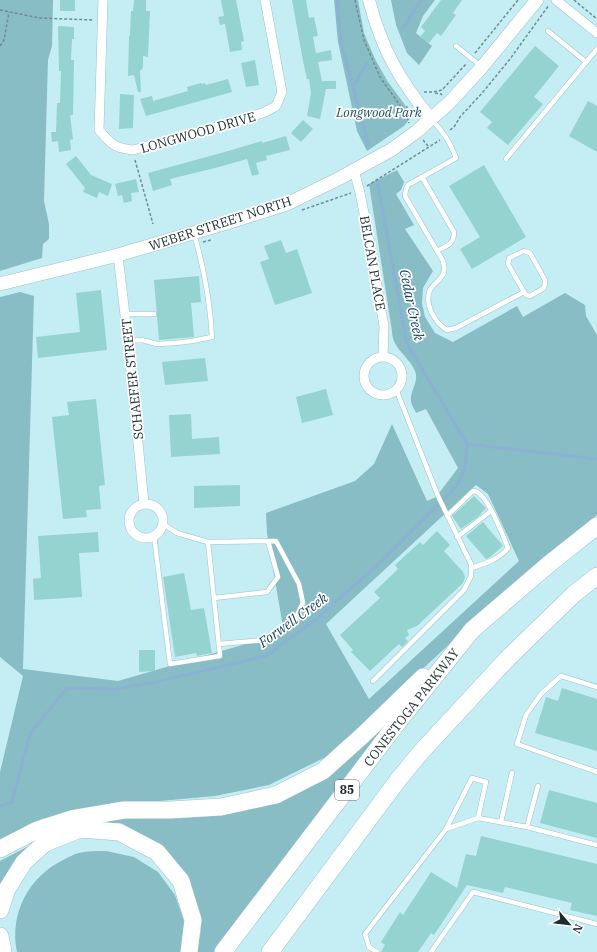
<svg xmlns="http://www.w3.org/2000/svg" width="597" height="952" viewBox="0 0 597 952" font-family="'IBM Plex Serif',serif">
<rect width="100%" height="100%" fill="#c5eef4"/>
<g fill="#88bdc5" fill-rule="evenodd">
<path d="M0,0H53L52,46L48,60L44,201L49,224V239L43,244L42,258L0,271Z"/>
<path d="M334,0H358L364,33L375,59L388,82L405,105L411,117L404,126L367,151L357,131L338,42Z"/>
<path d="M391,0H435L423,16L416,33L432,46L419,65L407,53L396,25Z"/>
<path d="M397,170L404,182L401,190L396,194L414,225L405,229L433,271L423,288L422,303L425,317L435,333L453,342L517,306L523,317L565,293L585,305L586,316L597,335V515L526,573L330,755L269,785L215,796L94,807L41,819L0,840V772L23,676L0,657V297L20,292L34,296L23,669L118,681L284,633L267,533L266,513L355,481L374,464L392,424L427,501L436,497L458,468L426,409L416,413C415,410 413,408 412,405C407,393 420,383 415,371C409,356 392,349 392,331L369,184ZM476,485L488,494L519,561L369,699L326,624Z"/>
<path d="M379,726L382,729L215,952H196L201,930L194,897L181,871L86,822L130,818L273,801Z"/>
<path d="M46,837L0,893V861Z"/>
<path d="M106,851L134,857L158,872L175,895L184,921V952H17C9,913 29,876 65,859C69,857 74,854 79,853C87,851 97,851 106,851Z"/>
</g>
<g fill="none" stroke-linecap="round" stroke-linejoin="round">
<g stroke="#8bb2d4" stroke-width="3">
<path d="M337,0L341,42L368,144"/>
<path d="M403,28L421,0"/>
<path d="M353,87L367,63"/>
<path d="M377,180L407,344L467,444"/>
<path d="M467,444L597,459"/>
<path d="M0,806L12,802L30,734L67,688L115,689L160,681L266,656L318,618L384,559L456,487L465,469L467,444"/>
</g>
</g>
<g fill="#94d3cf">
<rect x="60" y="0" width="15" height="11"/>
<path d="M134,0H146V11H150L148,57L143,56V68L140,71L141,92H138L134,75L128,76L129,36H130L131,11H133Z"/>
<path d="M221,0H236L244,41L241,42L242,50L230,52L225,24L220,25L218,17L224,16Z"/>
<path d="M292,0H306L309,18L314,17L318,36L313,37L316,53L331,50L332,60L318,62L322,81H336V89H326L320,119L307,116L311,93L309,79H307L303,61Z"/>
<path d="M441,0H462L453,13L456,15L441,36L437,33L429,43L420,37L425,31L421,27Z"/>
<path d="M58,26L74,27V39H72L71,60H74L73,115H70L73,139L70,140L71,150L59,152L58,141L52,142L51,132H56L57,103H60L61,71H59Z"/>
<path d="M535,46L559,66L534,97L543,104L508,145L487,128L492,122L480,112Z"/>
<path d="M255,60L259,85L246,87L241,63Z"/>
<path d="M228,79L232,92L146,116L140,99L152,96L153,101L188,91L187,87L201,83L202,84L205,83L206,85Z"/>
<path d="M120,94L134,95L133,128L119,129Z"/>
<path d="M588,101L597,106V152L569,136Z"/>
<path d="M303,120L313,129L301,142L291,133Z"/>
<path d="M286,136L290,150L266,156L267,160L256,163L259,174L252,176L247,159L219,167L170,179L172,185L153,191L148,173L221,153L262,141V143Z"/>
<path d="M76,156L91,175L112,184L108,196L99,192L97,198L83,192L85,188L66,164Z"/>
<path d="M484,165L526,237L472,269L460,249L480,237L449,186Z"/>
<path d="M136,179L139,192L131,193L132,201L124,203L122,195L118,196L115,184Z"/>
<path d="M281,240L286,253L297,249L312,293L275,305L260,262L269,259L264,246Z"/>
<path d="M199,276L201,302L191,303L194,337L159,340L154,280Z"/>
<path d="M101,290L107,350L38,358L36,337L80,332L76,293Z"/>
<path d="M205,358L208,381L165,385L162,362Z"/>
<path d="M326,389L333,415L302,423L296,397Z"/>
<path d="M96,399L105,485L99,486L101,509L86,510L87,517L63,519L52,417L69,415L67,402Z"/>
<path d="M191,414L192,439L219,437L220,454L171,457L169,415Z"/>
<path d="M240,485V506L194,508V486Z"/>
<path d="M474,496L486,508L479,516L461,529L452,516Z"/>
<path d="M483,522L503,546L490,557L486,559L466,536Z"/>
<path d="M437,531L450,545L444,551L463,572L465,577L463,583L417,626L407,630L409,635L405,638L408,641L402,647L399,644L370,671L351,652L353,650L340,635L380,598L374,592L398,569L395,565L420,542L423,545Z"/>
<path d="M98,532L99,552L79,553L82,597L34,600L33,579L41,578L38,536Z"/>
<path d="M184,573L191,610L204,608L212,653L197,656L196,653L175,657L163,577Z"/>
<path d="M139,650H155V671L139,672Z"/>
<path d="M562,688L597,699V751L535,733L546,697L558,701Z"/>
<path d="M549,790L597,803V838L540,823Z"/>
<path d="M481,836L597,864V916L570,910L572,903L505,887L503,893L467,885L434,935L431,933L418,952H381L385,945L381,942L400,912L403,915L431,872L457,888L466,854L476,856Z"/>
</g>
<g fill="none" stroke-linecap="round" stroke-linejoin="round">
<g stroke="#9bc2c9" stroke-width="5.5">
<g id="service">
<path d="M548,31L586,62"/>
<path d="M456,46L481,66"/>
<path d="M432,120C444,133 450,142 456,158L408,185L406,189L405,196L443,261C444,266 446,271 442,276C439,281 433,284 430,290C424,304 435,323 447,330L456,328L524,292"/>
<path d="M506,159L597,49"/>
<path d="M422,177L454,232C454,245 446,246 437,251"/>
<path d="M524,251L530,253L545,280V284L544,288L530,296L526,295L524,292L508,264L509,258Z"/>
<path d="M125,314H154"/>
<path d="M128,341L142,340L157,344L176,343L192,341L212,337C210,302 204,268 194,234"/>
<path d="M447,516L473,491C487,491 503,536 508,548C500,559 484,564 471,568"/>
<path d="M154,536L170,664L220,656L208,542L177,533L163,524"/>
<path d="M457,537L491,511"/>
<path d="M208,542L276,541L299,584L303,603L294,621L265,640L219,644"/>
<path d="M214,598L267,592L278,577L268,541"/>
<path d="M373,681L464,590L471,576V564L438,496L396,389"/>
<path d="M597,687L561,676L541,694L526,715L517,744L597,772"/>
<path d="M501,822L512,773"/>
<path d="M527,827L538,786"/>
<path d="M446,829L472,778L486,782L478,818"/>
<path d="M377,952L369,947L365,934L446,829L478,818L527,827L597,845"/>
<path d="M431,952L473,892L597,924"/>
</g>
</g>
<g stroke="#9bc2c9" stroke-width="10">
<g id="minor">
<path d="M103,0L99,130C111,144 114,148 133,150L242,120L265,112L276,106L282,92L265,0"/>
<path d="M556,0L597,33"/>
<path d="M354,170L360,193L368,233L384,326L383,356"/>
<path d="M118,255L128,341L144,504"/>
<circle cx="383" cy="376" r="19"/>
<circle cx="146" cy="521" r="17"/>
</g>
</g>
<g stroke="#9bc2c9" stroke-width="13">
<path id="tertiary" d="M369,0C382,50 399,79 431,119"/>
</g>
<g stroke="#9bc2c9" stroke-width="14">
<path id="secondary" d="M0,284L118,255L230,222L287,204L340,178L391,150L416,132L449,103L482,67L537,0"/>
</g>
<g stroke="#9bc2c9" stroke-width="18">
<g id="motorway">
<path d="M0,849L37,830L71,819L124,810H170L221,807L276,795L323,771L363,735L423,677"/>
<path d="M0,910L7,889L24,862L45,843L80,829L119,832L157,852L181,881L193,920L189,952"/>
<path d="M0,936L3,952"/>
<path d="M223,952L395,726L472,630L549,564L597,526"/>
<path d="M270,952L398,780L421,752L507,659L574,594L597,576"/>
</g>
</g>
<g stroke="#6f8c90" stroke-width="1.5" stroke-dasharray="3 2" stroke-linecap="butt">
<path d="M355,0L364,40L380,77L406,114L409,123"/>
<path d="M574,0L597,19"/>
<path d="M0,10L40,18L94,20"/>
<path d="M0,46L4,40L9,12"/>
<path d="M475,53L518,0"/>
<path d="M424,92H433L442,90L466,64"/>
<path d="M435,93L441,94L442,95"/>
<path d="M406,114L407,106"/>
<path d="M450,130L454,127L460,117L483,92L510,59L549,5"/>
<path d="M423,140L428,146"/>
<path d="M135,160L153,224"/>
<path d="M367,186L440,140"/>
<path d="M302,210L351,193"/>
<path d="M203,242L211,240"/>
</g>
<use href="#service" stroke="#fff" stroke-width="4.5"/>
<use href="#minor" stroke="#fff" stroke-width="9"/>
<use href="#tertiary" stroke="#fff" stroke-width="12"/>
<use href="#secondary" stroke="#fff" stroke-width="13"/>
<use href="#motorway" stroke="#fff" stroke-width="17"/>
</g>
<g text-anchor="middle" stroke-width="3.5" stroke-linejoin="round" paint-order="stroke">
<rect fill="#fff" stroke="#606b6d" stroke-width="1" x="335" y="780" width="24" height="20" rx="3"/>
<g font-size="12" font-weight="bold" fill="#1c2c2f">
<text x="347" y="794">85</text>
</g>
<g font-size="13" font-style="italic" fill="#1c5159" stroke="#fff">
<text x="379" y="117">Longwood Park</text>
</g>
<g font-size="13" fill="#1c2c2f" stroke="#fff">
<text transform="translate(198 132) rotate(-16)" y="5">LONGWOOD DRIVE</text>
<text transform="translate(220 223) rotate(-18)" y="5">WEBER STREET NORTH</text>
<text transform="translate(373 263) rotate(80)" y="5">BELCAN PLACE</text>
<text transform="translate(132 379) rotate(-96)" y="5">SCHAEFER STREET</text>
<text transform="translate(411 707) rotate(-52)" y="5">CONESTOGA PARKWAY</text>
</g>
<g font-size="14" font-style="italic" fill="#0f3d5e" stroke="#fff">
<text transform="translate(412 305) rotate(78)" y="5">Cedar Creek</text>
<text transform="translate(293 620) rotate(-36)" y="5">Forwell Creek</text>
</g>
</g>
<g transform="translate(569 924) rotate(118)" stroke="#ffffff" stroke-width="3" paint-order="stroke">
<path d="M0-3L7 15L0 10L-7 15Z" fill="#1c2c2f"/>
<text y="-6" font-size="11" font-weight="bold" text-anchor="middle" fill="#1c2c2f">N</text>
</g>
</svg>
